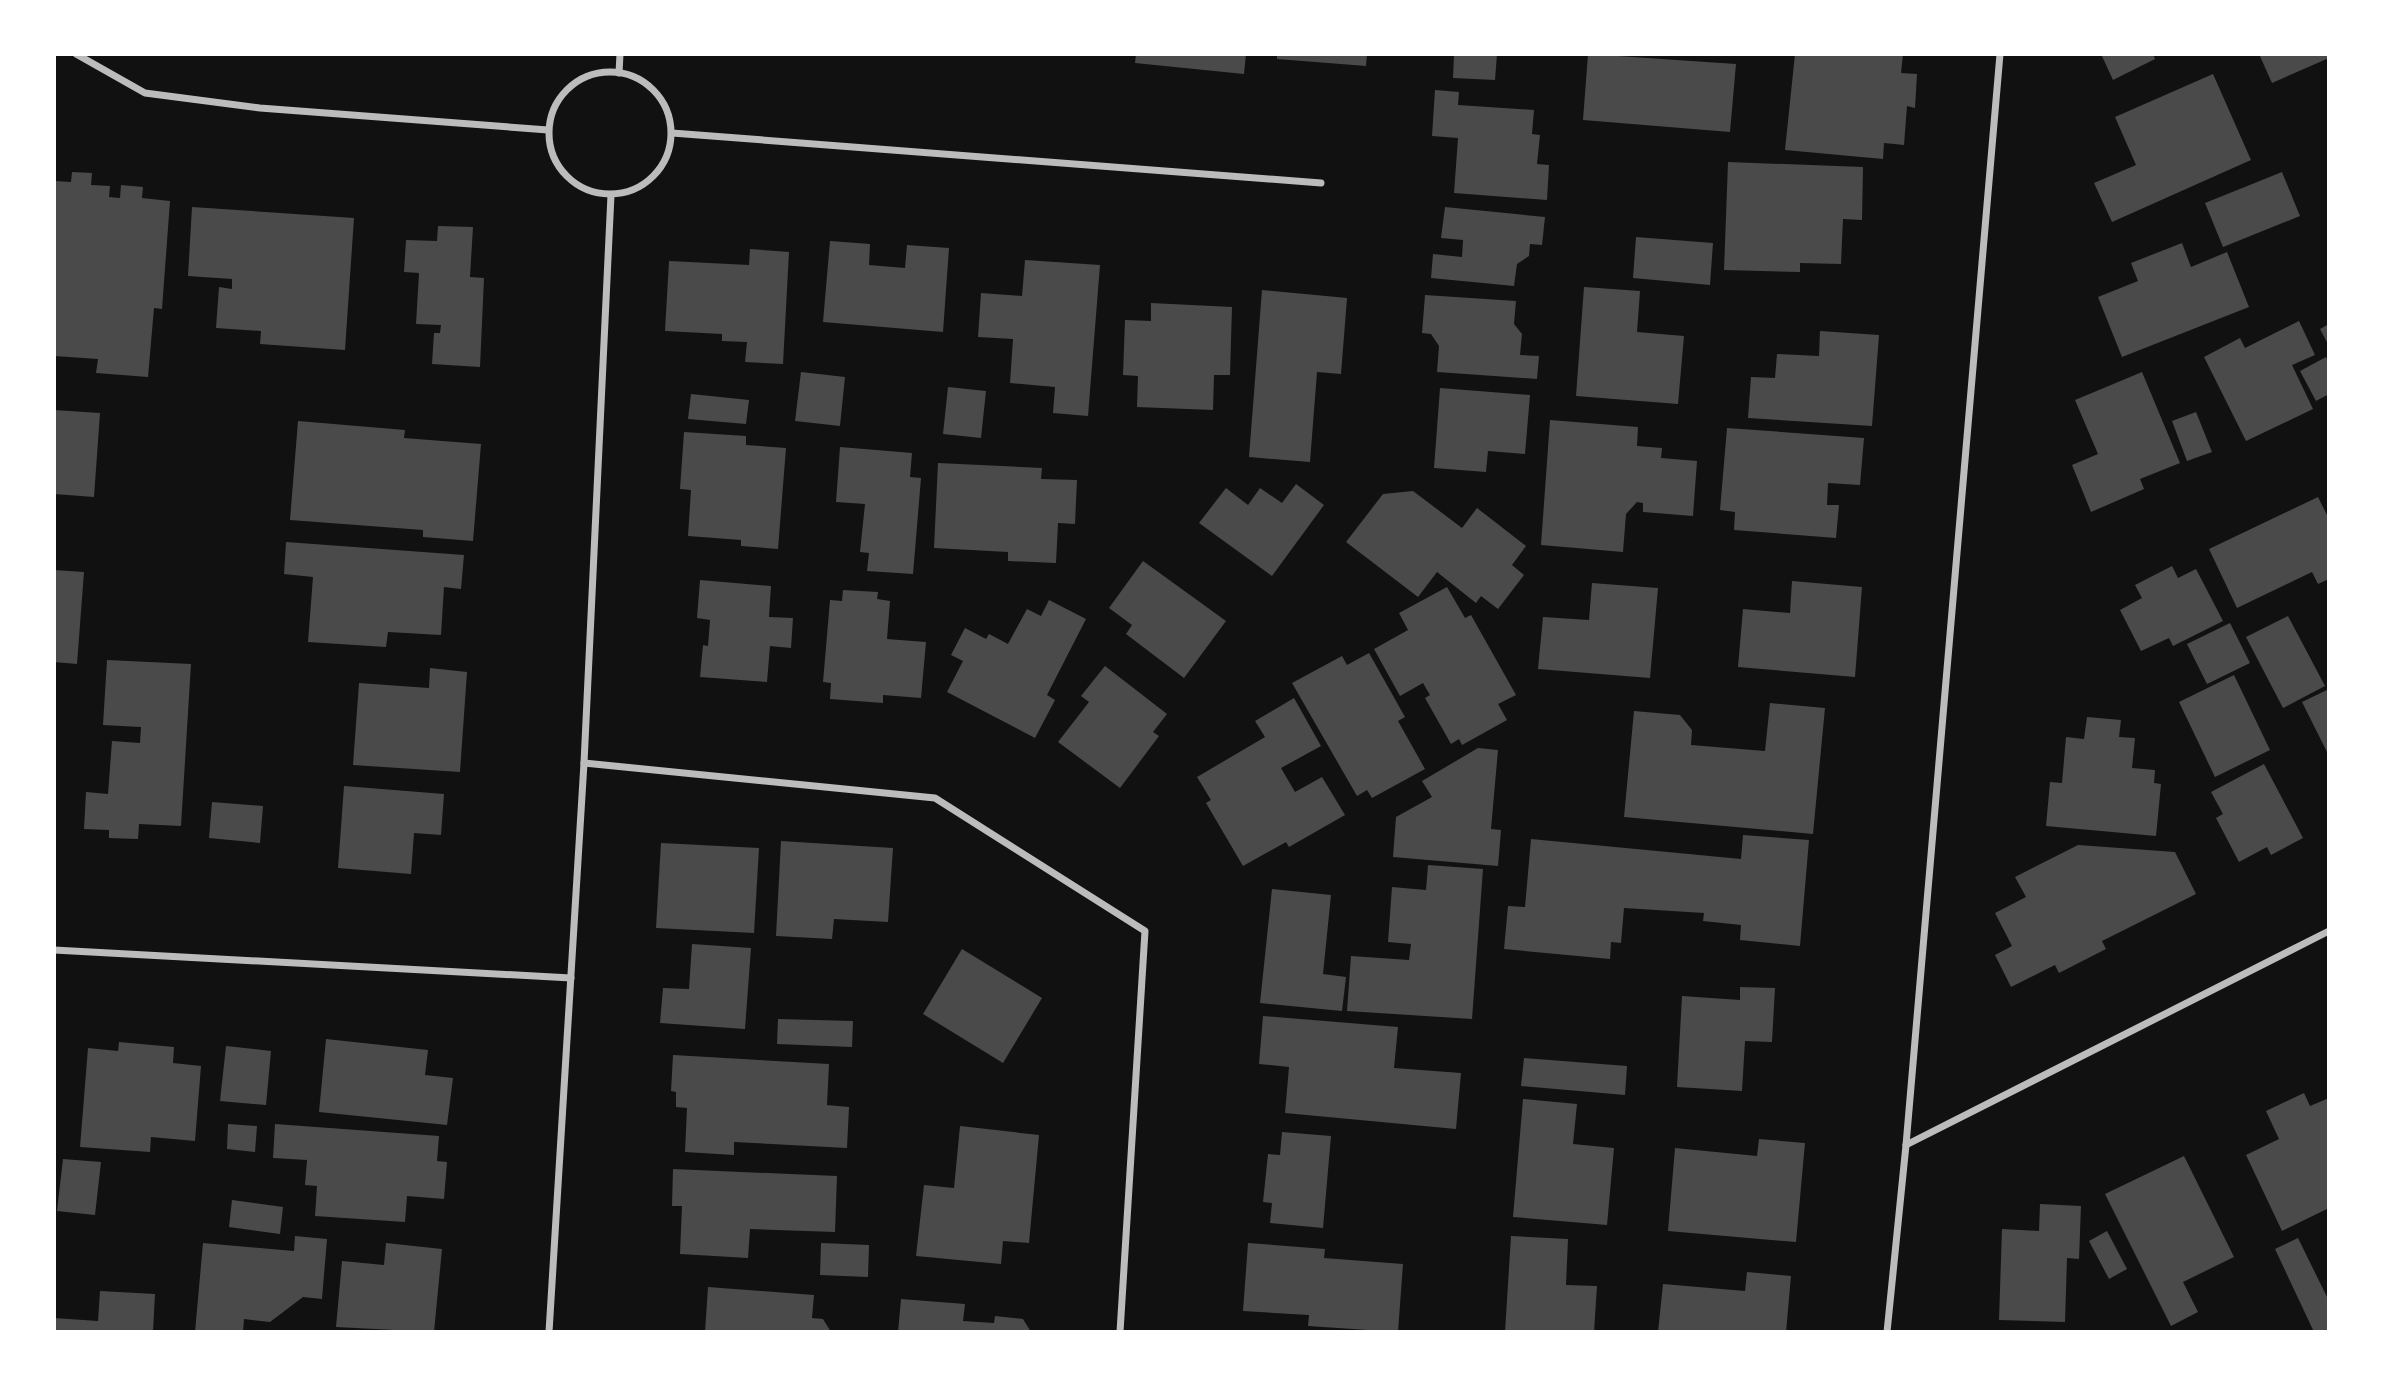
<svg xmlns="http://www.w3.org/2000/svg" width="2383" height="1386" viewBox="0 0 2383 1386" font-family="'IBM Plex Sans',sans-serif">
<rect width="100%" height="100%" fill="#111"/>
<g fill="#4a4a4a">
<path d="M1136,54H1246L1244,74L1135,63Z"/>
<path d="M1277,54H1367L1366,66L1277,59Z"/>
<path d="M1454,54H1497L1495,80L1453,78Z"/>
<path d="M1588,54L1736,64L1730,132L1583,120Z"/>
<path d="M1795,54H1903L1901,73L1917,74L1915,108L1907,106L1904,145L1884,143L1883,159L1785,150Z"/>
<path d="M2101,54H2153L2155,59L2113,80Z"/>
<path d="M2259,54H2329V58L2272,83Z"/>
<path d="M2213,74L2251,160L2112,222L2094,183L2136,165L2115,117Z"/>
<path d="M1435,90L1459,92L1458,105L1534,110L1532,134L1540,135L1537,164L1549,165L1547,200L1454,193L1458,138L1432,136Z"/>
<path d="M1728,162L1863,167L1862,220L1843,219L1841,264L1800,263V272L1724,270Z"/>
<path d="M72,172L92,173L91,185L110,186L109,197L120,198L121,185L143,187L142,198L170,201L162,309L154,308L148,377L96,373L98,359L54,356V181L71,182Z"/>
<path d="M2282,172L2300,216L2223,247L2205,203Z"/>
<path d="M192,207L354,218L345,350L260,344L261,331L216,328L219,287L232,289V279L188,276Z"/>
<path d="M1445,207L1545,217L1542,245L1530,244L1529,256L1517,264L1514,286L1431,278L1433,254L1462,257L1463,240L1441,238Z"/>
<path d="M438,226L473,227L470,277L484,278L480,367L432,364L434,333H440L441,325L416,324L419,273L404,272L406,240L437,241Z"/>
<path d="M1636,237L1713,243L1710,285L1633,278Z"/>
<path d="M830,241L870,244L869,265L905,268L907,245L949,248L943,332L823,322Z"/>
<path d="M2182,243L2191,267L2227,252L2249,307L2122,357L2098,297L2138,281L2131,263Z"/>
<path d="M750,249L789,252L783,364L745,362L747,342L722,341V334L665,331L669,261L749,265Z"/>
<path d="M1025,260L1100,265L1088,416L1053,413L1055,387L1010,383L1013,339L978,337L981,293L1022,296Z"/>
<path d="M1584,287L1640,291L1637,332L1684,336L1678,404L1576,396Z"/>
<path d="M1262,290L1347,298L1341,374L1317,372L1310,462L1249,457Z"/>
<path d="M1425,295L1516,301L1514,324L1522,334L1520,355L1539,356L1537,379L1437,372L1439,346L1431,334L1422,333Z"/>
<path d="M1151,303L1232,307L1230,375H1214L1213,410L1137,407L1138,376L1123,375L1125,320L1151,321Z"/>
<path d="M2299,321L2315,355L2292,365L2313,409L2246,441L2204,357L2240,338L2245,348Z"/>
<path d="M2329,324V346L2320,329Z"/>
<path d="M1820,331L1879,335L1872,426L1748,418L1751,377L1775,378L1777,354L1819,356Z"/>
<path d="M2326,357L2329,364V394L2316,401L2300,371Z"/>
<path d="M801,372L845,377L840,426L795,421Z"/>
<path d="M2142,372L2180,463L2140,479L2144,489L2091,512L2072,465L2098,454L2075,400Z"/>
<path d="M948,387L986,391L981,438L943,434Z"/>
<path d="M1440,388L1530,395L1525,454L1488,451L1486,472L1434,468Z"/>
<path d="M691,394L749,400L746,424L688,419Z"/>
<path d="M54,410L100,413L94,497L54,494Z"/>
<path d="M2196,412L2212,452L2187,461L2172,421Z"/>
<path d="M1550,420L1638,427L1637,446L1662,448L1661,458L1697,461L1693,516L1643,512V503L1637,502L1626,514L1623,552L1541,545Z"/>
<path d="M298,421L405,430L404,438L481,444L473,541L423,537V530L290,520Z"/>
<path d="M1727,428L1864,438L1860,485L1828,483L1827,505H1839L1836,538L1734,530L1735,512L1720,510Z"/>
<path d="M684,432L746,436V445L786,448L778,549L741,546V540L688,536L691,490L680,489Z"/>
<path d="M840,447L912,453L910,477L921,478L913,574L867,571L869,553L860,552L865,504L836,502Z"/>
<path d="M938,463L1042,468L1041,479L1077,480L1075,524L1058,523L1056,563L1008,561V552L934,548Z"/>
<path d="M1296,484L1324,505L1272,576L1199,523L1226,488L1248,505L1260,488L1282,503Z"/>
<path d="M1413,491L1462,528L1477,508L1526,546L1512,565L1524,575L1498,609L1481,596L1476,603L1437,572L1418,597L1346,542L1383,494Z"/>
<path d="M2318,497L2329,519V579L2318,584L2312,572L2237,608L2209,549Z"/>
<path d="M286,542L464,555L461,589L444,587L441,635L388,632L386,647L308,642L313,577L284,574Z"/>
<path d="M1143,561L1226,621L1184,678L1126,634L1132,625L1109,608Z"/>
<path d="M2172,566L2178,578L2196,569L2223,621L2173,646L2169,638L2141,651L2120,610L2142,598L2135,585Z"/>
<path d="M54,570L84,572L77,664L54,662Z"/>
<path d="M700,580L771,586L769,617L793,618L791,648L770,646L767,682L700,677L703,645L708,646L710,620L697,618Z"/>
<path d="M1792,581L1862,587L1855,677L1738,667L1743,609L1790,613Z"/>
<path d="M1592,583L1658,588L1650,678L1538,669L1543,617L1589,620Z"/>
<path d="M1447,587L1465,618L1471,615L1516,695L1498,704L1507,720L1462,745L1459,739L1451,744L1425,698L1430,695L1423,683L1400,696L1374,649L1408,630L1399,613Z"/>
<path d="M843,590L878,592L877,599L890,601L887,639L926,642L921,698L883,695V703L830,699L831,683L823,682L830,600L842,601Z"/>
<path d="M1049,600L1086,619L1047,695L1055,700L1035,738L947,692L963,661L951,655L965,628L986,639L989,634L1008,644L1027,609L1041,616Z"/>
<path d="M2288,616L2325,686L2283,708L2246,637Z"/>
<path d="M2230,623L2250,663L2207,684L2187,644Z"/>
<path d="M1369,653L1405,717L1398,721L1425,769L1372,798L1367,790L1357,796L1292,683L1342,656L1347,665Z"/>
<path d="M107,660L191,664L181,826L139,824L138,839L109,838V830L84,829L86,792L108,794L112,741L140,743L141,727L103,725Z"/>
<path d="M1105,666L1167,714L1153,732L1159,736L1120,788L1058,742L1089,702L1081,696Z"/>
<path d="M430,668L467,672L460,772L353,765L359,683L429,688Z"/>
<path d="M2234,675L2270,750L2215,777L2179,702Z"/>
<path d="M2329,689V756L2302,702Z"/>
<path d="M1294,698L1321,746L1281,768L1295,792L1322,777L1345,815L1289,847L1286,842L1243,866L1206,803L1211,800L1197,777L1265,737L1255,721Z"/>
<path d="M1770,703L1825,708L1813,834L1624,817L1634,711L1680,715L1692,730L1691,745L1765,751Z"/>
<path d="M2087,717L2121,720L2119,737L2135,738L2132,768L2155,770L2154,783L2161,784L2156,836L2046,826L2050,782L2062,783L2066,737L2084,739Z"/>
<path d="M1478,748L1498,750L1491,829L1501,830L1498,866L1393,857L1396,817L1432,797L1422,781Z"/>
<path d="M2264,764L2303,838L2271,855L2267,847L2239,862L2216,818L2223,814L2211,792Z"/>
<path d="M344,786L444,794L441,835L414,833L411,874L338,868Z"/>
<path d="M212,802L263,806L260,843L209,838Z"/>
<path d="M1743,835L1809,840L1800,946L1740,940L1741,925L1703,921L1704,913L1624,908L1621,943L1611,942L1610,959L1504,949L1508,906L1525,907L1531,839L1741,859Z"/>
<path d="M781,841L893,848L888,922L834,919L832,939L776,936Z"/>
<path d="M661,843L759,848L754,933L656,928Z"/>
<path d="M2078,845L2175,852L2196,894L2102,941L2106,949L2059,973L2055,965L2011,987L1995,955L2012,946L1995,913L2026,897L2015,877Z"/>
<path d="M1428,865L1483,869L1472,1019L1347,1011L1351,956L1409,960L1411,944L1388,942L1392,887L1426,890Z"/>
<path d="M1272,889L1331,895L1323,974L1346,977L1342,1011L1260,1003Z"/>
<path d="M692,944L751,948L745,1029L660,1023L663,988L689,989Z"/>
<path d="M962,949L1042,998L1003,1063L923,1014Z"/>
<path d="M1740,987L1775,988L1772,1042L1745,1041L1742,1091L1677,1087L1682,996L1740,1000Z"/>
<path d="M1263,1016L1398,1027L1394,1068L1461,1073L1456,1129L1285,1113L1289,1067L1259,1064Z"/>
<path d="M778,1019L853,1021L852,1047L777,1044Z"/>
<path d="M326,1039L428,1050L425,1075L453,1078L447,1125L319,1112Z"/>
<path d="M119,1042L174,1047L173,1063L201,1066L195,1141L151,1137L150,1152L80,1147L88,1048L118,1051Z"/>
<path d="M226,1046L271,1051L266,1105L220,1101Z"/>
<path d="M673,1055L829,1064L827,1105L849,1107L847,1148L734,1142V1155L685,1152L687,1108L676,1107V1092L671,1091Z"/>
<path d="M1524,1058L1627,1066L1625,1095L1521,1086Z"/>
<path d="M2304,1093L2310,1106L2329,1098V1208L2282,1231L2246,1155L2279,1139L2266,1111Z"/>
<path d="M1523,1099L1577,1104L1573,1144L1614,1148L1607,1225L1513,1217Z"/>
<path d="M228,1124L257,1126L255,1152L227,1149Z"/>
<path d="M275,1124L439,1136L437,1161L447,1162L444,1199L407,1196L405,1222L315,1216L317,1186L305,1185L307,1160L273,1158Z"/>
<path d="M960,1126L1039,1135L1029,1243L1003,1241L1001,1264L916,1256L924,1185L954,1188Z"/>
<path d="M1282,1132L1331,1136L1323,1228L1270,1223L1272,1203L1263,1202L1268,1154L1280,1155Z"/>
<path d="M1759,1139L1805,1143L1796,1242L1668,1231L1675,1148L1757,1156Z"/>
<path d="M2184,1156L2234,1257L2183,1282L2198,1312L2171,1326L2105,1194Z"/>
<path d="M63,1159L101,1162L95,1215L57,1211Z"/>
<path d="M673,1169L837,1176L835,1232L750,1229L748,1258L680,1254L682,1206H672Z"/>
<path d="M232,1200L283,1207L280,1234L229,1227Z"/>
<path d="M2040,1204L2081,1206L2079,1259L2067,1258L2065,1322L1999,1320L2002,1229L2039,1231Z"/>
<path d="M2107,1231L2127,1269L2109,1279L2089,1241Z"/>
<path d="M295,1236L327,1239L322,1299L303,1297L270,1322L244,1319L243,1332H195L203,1243L294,1251Z"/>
<path d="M1511,1236L1568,1239L1566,1285L1597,1286L1594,1332H1505Z"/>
<path d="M2298,1238L2329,1301V1332H2314L2275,1249Z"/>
<path d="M386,1243L442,1249L434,1332L336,1327L342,1261L384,1265Z"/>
<path d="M821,1243L869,1245L868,1277L820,1275Z"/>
<path d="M1248,1243L1325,1249L1324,1258L1403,1264L1398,1332L1308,1326L1309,1315L1243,1311Z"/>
<path d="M1747,1272L1791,1276L1786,1332H1658L1663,1284L1745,1291Z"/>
<path d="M708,1287L814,1295L812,1318L823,1319L831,1332H705Z"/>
<path d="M100,1291L155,1294L153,1332H54V1318L98,1321Z"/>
<path d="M901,1299L965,1304L963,1321L994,1323L995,1316L1023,1319L1031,1332H898Z"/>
</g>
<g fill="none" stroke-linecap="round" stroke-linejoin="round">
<g stroke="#bcbcbc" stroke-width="7">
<path d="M76,54L145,93L260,108L548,130"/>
<circle cx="610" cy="133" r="61"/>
<path d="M619,73L620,54"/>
<path d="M672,133L1321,183"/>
<path d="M584,763L935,798L1145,931L1120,1332"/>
<path d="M54,950L571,978"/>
<path d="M1906,1145L2329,931"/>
<path d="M549,1332L584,763L611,195"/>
<path d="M1887,1332L1906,1145L2000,54"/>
</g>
</g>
<rect width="2383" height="1386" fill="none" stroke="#ffffff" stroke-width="112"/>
</svg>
